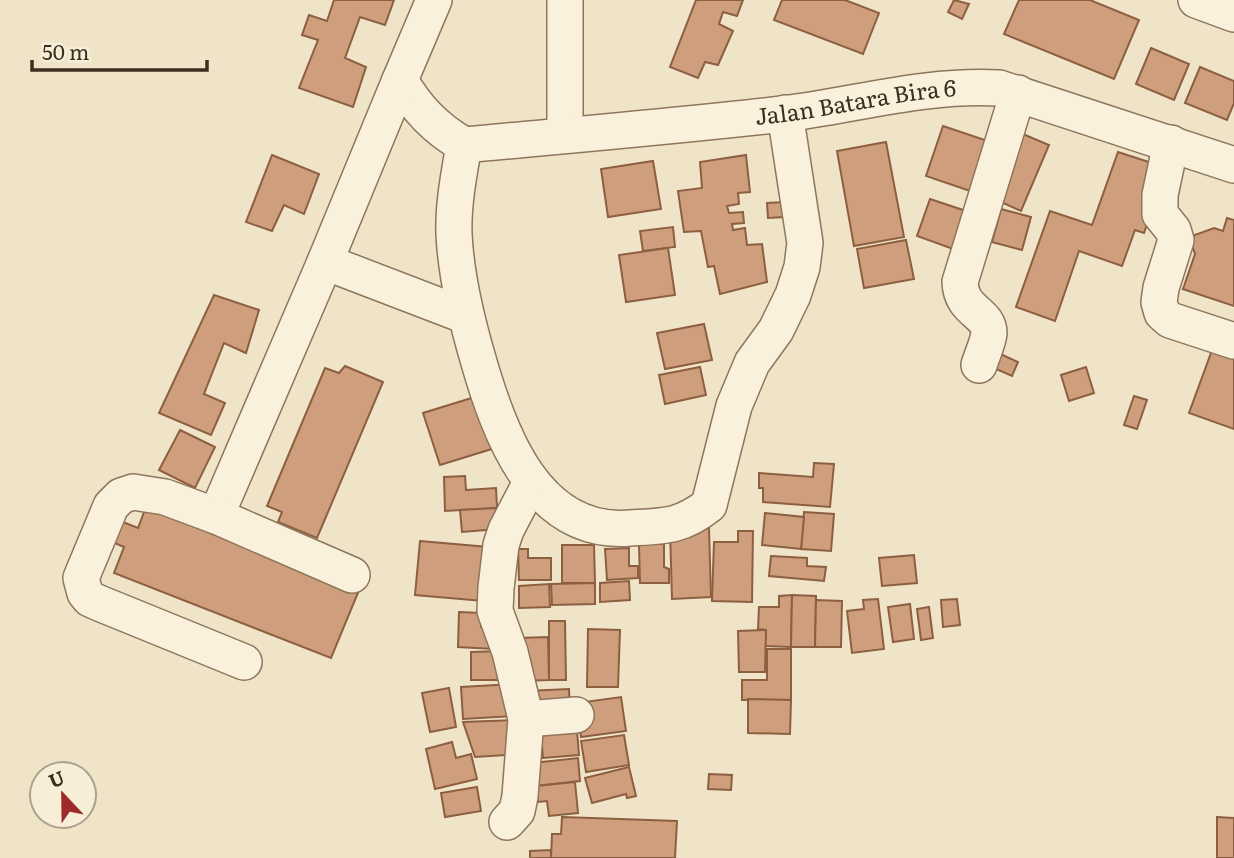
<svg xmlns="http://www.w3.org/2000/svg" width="1234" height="858" viewBox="0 0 1234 858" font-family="Literata,serif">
<rect width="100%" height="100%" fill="#f0e4c8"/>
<g fill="#cf9f7d" stroke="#8d5f41" stroke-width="2">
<path d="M334,0H394L385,25L360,17L345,58L366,67L353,107L299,88L318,40L302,35L309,15L327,21Z"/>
<path d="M696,0H743L737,16L723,12L719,24L733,31L718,65L705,62L698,78L670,67Z"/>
<path d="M782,0H845L879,13L863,54L774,20Z"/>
<path d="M954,0L969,4L962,19L948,12Z"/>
<path d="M1019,0H1090L1139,20L1114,79L1004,34Z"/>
<path d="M1151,48L1189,64L1174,100L1136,84Z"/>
<path d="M1200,67L1234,81V103L1227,120L1185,103Z"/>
<path d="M943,126L991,142L973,192L926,176Z"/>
<path d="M1018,132L1049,145L1021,211L990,197Z"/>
<path d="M886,142L904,237L854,246L837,151Z"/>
<path d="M1118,152L1158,165L1155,201L1144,233L1135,230L1122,266L1079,251L1055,321L1016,307L1050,211L1092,225Z"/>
<path d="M272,155L319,174L304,214L284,205L272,231L246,222Z"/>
<path d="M746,155L750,192L738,193L739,204L727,206L729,213L743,212L744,223L732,224L733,230L745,228L747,245L762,244L767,282L720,294L714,266L708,267L701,231L684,232L678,191L702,188L700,162Z"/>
<path d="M653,161L661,209L608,217L601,169Z"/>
<path d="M930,199L966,211L953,249L917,236Z"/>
<path d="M785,202V217L768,218L767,203Z"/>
<path d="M1001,209L1031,217L1022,250L992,242Z"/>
<path d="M1227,218L1234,220V306L1183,289L1195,254L1189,237L1214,228L1223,231Z"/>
<path d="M673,227L675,247L643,251L640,231Z"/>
<path d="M906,240L914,279L864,288L857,249Z"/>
<path d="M668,248L675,295L626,302L619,255Z"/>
<path d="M214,295L259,310L246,353L224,343L204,394L225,403L211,435L159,413Z"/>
<path d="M704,324L712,360L665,369L657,333Z"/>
<path d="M1215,342L1234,349V429L1189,413Z"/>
<path d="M994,351L1018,362L1012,376L987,365Z"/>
<path d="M345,366L383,382L317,538L278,522L282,512L267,506L325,368L339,373Z"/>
<path d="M700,367L706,395L665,404L659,375Z"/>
<path d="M1086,367L1094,393L1069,401L1061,375Z"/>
<path d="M478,396L495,448L440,465L423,413Z"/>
<path d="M1134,396L1147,400L1137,429L1124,425Z"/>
<path d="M180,430L215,447L195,488L159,470Z"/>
<path d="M814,463L834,464L830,507L763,502V488H759V473L813,477Z"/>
<path d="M465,476L466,490L496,488L497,508L445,511L444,477Z"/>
<path d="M149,499L362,583L331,658L114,573L124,547L110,541L118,520L138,528Z"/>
<path d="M497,508L498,529L462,532L460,510Z"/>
<path d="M804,512L834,514L831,551L801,549Z"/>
<path d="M765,513L804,517L801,549L762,545Z"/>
<path d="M709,528L711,597L672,599L670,529Z"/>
<path d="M738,531H753L752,602L712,601L714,542H738Z"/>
<path d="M420,541L488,547L483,601L415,595Z"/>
<path d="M639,544H664V567L669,569V583H640Z"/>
<path d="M562,545H594L595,583H562Z"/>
<path d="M629,548V566H638V578L607,580L605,549Z"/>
<path d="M518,549H528V558H551V580H519Z"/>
<path d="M914,555L917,583L882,586L879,558Z"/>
<path d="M771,556L807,558V566L826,567L824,581L769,576Z"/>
<path d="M629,581L630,600L600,602V583Z"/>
<path d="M595,583V604L552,605L551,584Z"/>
<path d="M549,584L550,607L519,608V586Z"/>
<path d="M792,595L791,647L765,646L766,630L758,629L759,607H779V596Z"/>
<path d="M792,595L816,596L815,647H791Z"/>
<path d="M878,599L884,649L852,653L847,611L864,609L863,600Z"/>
<path d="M957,599L960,625L943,627L941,600Z"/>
<path d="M816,600L842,601L841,647H815Z"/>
<path d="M910,604L914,639L893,642L888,607Z"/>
<path d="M929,607L933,638L921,640L917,609Z"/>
<path d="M459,612L481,613V627H495L494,649L458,647Z"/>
<path d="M549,621H565L566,680H549Z"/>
<path d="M588,629L620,630L618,687H587Z"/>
<path d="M766,630L765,672H739L738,631Z"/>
<path d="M548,637L549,680L519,681L518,638Z"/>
<path d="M767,649H791V700H742V680H767Z"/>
<path d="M503,651L504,680H471V652Z"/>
<path d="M514,684L515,716L463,719L461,687Z"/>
<path d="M449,688L456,727L430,732L422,693Z"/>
<path d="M569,689L570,713L527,715L526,691Z"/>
<path d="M621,697L626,731L581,737L577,703Z"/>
<path d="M748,699L791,700L790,734L748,733Z"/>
<path d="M576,718L579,755L543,758L542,745L529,746L528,722Z"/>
<path d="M519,720L521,754L475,757L463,722Z"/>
<path d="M624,735L629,765L586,772L581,741Z"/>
<path d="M452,742L456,758L471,754L477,779L435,789L426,749Z"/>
<path d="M578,758L580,781L536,786L533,763Z"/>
<path d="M629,767L636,796L627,798L626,794L592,803L585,778Z"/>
<path d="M709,774L732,775L731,790L708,789Z"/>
<path d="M575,782L578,813L549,816L547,801L538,802L536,786Z"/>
<path d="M477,787L481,811L445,817L441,793Z"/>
<path d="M562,817L677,821L675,858H551L552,834H561Z"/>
<path d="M1217,817L1234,818V858H1217Z"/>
<path d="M551,850V858H530V851Z"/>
</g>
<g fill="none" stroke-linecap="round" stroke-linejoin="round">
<g stroke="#8d765c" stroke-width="38">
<g id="minor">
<path d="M434,0L400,80C417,109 435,128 464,145"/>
<path d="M1196,0L1234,14"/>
<path d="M400,80L325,262L466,316"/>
<path d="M565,135V0"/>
<path d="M1171,143L1160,195V214L1173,230L1176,240L1161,288L1159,302L1162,313L1170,320L1234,341"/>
<path d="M464,145C459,174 453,204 454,234C456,277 466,318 478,359C499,433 536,536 630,528C665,526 681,527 709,505L734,406L752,363L776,330L793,295L802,267L805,243L785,113"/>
<path id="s1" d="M464,145C570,135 677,126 783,114C855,105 925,84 999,88L1234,165"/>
<path d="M979,365C982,355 988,343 989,333C989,312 961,312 960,282L1018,93"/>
<path d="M216,516L325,262"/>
<path d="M244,662L99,603L90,599L85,593L81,578L111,506L121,496L133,492L165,497L216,516L352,575"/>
<path d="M526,719L576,715"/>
<path d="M507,822L517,811L520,796L526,719L510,652L495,611L496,588L501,545L506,530L531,482"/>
</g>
</g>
<use href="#minor" stroke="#faf1dc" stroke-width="35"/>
</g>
<g text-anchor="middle" stroke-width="7" stroke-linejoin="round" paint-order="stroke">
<g font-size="23" fill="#3d2e20" stroke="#f7eed8">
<text dy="8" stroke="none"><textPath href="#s1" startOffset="394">Jalan Batara Bira 6</textPath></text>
</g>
</g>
<g transform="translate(63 795) rotate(338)"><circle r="33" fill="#f7eed8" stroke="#ada18e" stroke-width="2"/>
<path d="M0-5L12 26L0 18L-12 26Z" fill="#9e2a2b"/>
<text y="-10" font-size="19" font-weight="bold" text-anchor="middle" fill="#3d2e20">U</text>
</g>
<path d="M32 60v10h175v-10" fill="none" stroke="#3d2e20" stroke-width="3.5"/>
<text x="42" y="60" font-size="21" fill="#3d2e20" stroke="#f7eed8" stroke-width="5" paint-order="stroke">50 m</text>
</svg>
